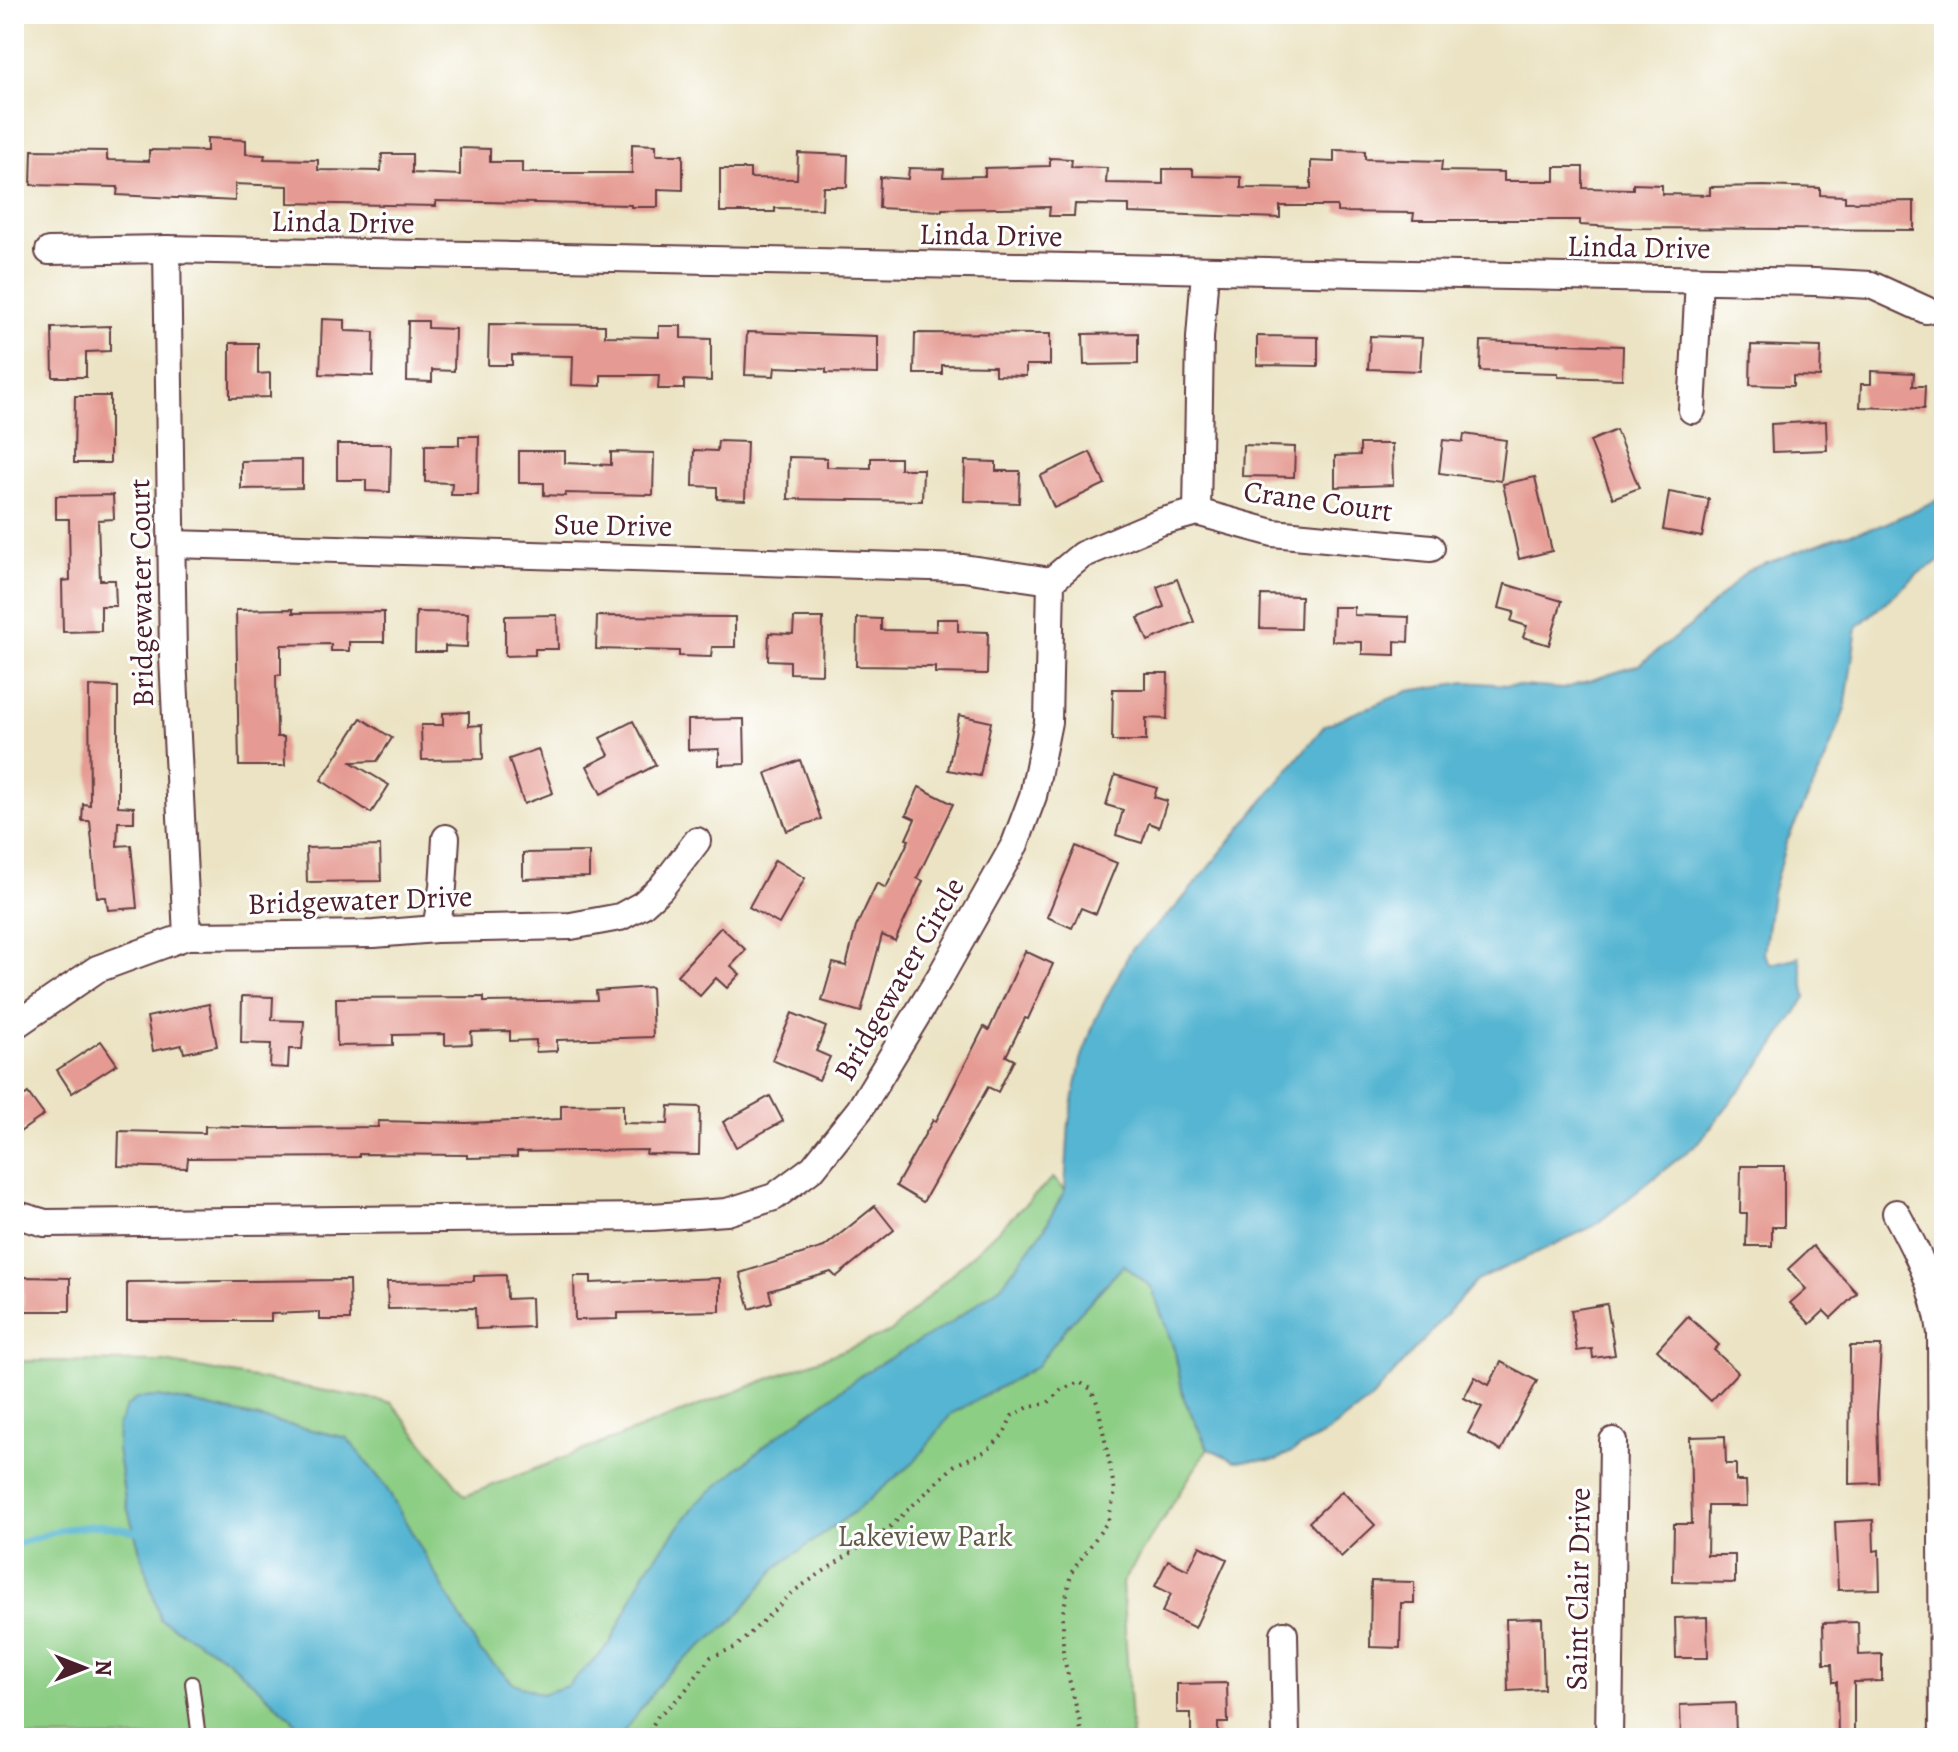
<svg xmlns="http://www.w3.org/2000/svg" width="1958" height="1752" viewBox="0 0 1958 1752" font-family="Alegreya,serif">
<rect width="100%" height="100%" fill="#fff"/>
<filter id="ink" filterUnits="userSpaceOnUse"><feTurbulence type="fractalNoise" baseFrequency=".0125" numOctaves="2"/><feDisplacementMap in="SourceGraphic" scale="16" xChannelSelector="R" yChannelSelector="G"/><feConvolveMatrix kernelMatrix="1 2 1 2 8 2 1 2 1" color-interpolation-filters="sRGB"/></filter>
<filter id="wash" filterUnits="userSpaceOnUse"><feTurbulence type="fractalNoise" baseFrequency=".006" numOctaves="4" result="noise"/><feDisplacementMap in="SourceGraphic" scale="32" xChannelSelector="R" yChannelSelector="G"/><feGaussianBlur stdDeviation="1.8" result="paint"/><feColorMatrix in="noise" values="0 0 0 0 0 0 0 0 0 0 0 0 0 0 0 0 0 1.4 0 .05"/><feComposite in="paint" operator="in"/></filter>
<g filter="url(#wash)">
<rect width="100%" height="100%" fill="#ebe3c3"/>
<path fill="#8dce85" stroke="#6c7658" stroke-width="2" d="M1053,1178L1065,1190L1124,1265L1152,1288L1175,1352L1184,1399L1208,1448L1122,1583L1132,1738H14V1361L165,1362L392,1403L465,1496L891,1332Z"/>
<path fill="#54b5d2" stroke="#4f6a7e" stroke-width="2" d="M1944,497V558L1919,573L1857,627L1845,709L1823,766L1786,843L1772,893L1764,954L1771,964L1799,957L1806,997L1770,1052L1699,1142L1594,1226L1476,1281L1370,1400L1328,1432L1277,1460L1235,1461L1208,1448L1184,1399L1175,1352L1152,1288L1124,1265L1068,1325L1036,1367L951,1414L917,1459L857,1510L777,1567L733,1621L667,1674L619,1738H313L227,1659L160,1619L125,1500L117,1449L118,1425L126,1407L137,1398L158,1397L192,1403L347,1438L384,1484L479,1650L513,1683L541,1694L567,1686L610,1644L645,1571L697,1503L773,1439L864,1373L952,1322L1002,1285L1044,1229L1065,1190L1069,1122L1081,1060L1096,1018L1131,950L1177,906L1325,725L1409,691L1466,682L1563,689L1639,665L1690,626L1748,570L1837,537L1880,526Z"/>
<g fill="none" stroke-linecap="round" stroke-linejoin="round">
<path stroke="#54b5d2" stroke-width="7" d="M14,1545L64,1529L101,1525L134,1531"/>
</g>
<g id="blocks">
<g fill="#e59b93">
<path d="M207,138L246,140V154L265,155L264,159L318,160V170L381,171L382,154H412V173L460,175V148L490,149V162H522V173H632V144L656,145V155H683V190L658,189V207H631V205L436,201V206L288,203V186L235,184V201L117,195L118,187L31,185L32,150L107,151V160L149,161V150L207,151Z"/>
<path d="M1334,150L1365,151V159L1442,161L1441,171L1504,172V181H1555V167H1583V188L1633,189V184L1662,185V194L1710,195V187L1764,186L1820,188V195L1845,196V202L1914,201V230L1632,228L1580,225V220H1413L1414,213L1337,212V206H1280V218L1129,213V205L1075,204L1074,216H1049L1050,207L942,209V211L879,208L880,177L908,179L909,168L944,169L943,177L985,176V168L1050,166V158L1072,159L1071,167L1107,168L1106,183L1163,184V169H1193V176L1241,177V188L1311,189V161L1334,162Z"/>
<path d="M798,153L848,155L847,187H823L822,209L775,208V212H720V169H750V178L797,179Z"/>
<path d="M322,319L345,320V331L374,332L373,376L320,374Z"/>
<path d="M408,321H428V328L455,329L454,371L432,370V382L407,381Z"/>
<path d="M489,324L605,325V336L659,337V326H681V338L711,339V381L684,380V389H658L659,375H601V386L572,385L573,356L512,355V365H488Z"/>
<path d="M110,326V351L86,352V377H53L52,328Z"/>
<path d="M747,332L878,336V374L826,373V369L775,367L774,376L745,375Z"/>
<path d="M915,333L1050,334V365H1026V376L995,375V366L942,365V374H914Z"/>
<path d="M1138,333V364L1084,365L1083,334Z"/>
<path d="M1257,336L1318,337V366L1257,365Z"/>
<path d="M1370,336L1422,338L1420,371L1368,369Z"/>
<path d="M1481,341L1623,346L1622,379L1558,377V373L1480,371Z"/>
<path d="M230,343H258V374L270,373V397L230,398Z"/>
<path d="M1751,345L1821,347L1820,377L1793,376V386L1750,385Z"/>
<path d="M1871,371L1914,373L1913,386H1925L1924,409L1860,407L1861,384H1871Z"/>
<path d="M75,396H110V463H74Z"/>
<path d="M1826,421L1827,450L1772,452L1771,424Z"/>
<path d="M1616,430L1639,488L1613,498L1590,441Z"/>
<path d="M1464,434L1506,440L1501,481L1439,473L1443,440L1463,442Z"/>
<path d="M459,436H479L478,495H451L452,483L425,482V445H459Z"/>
<path d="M718,441L747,442L745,500L717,499V487L693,486L694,450L717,451Z"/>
<path d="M337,444H391L390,492L366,491V480H337Z"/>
<path d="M1360,444H1392L1393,485L1335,487V456L1360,455Z"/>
<path d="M1243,445L1295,447L1294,477L1242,476Z"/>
<path d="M519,451H565V463L611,465V452L654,453L653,495L565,493V496L544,495V483H519Z"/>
<path d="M1090,452L1105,484L1054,508L1040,476Z"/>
<path d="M789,457L827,458V467L871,468V458H900V469H923L922,501L788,499Z"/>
<path d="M302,460V488L241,489V461Z"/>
<path d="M965,461L996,462V471H1020L1019,503L964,501Z"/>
<path d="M1535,477L1552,551L1519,559L1503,484Z"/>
<path d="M1669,492L1709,499L1702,537L1663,530Z"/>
<path d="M113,495L114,519L98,520L100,580H115L116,606H101V631L63,632L62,581L70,580L69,519H56V496Z"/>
<path d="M1177,579L1194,622L1148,641L1138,618L1164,607L1157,587Z"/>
<path d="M1505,584L1562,601L1549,645L1523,637L1527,626L1511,621L1514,612L1499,608Z"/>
<path d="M1261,595L1301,596L1300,629L1260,628Z"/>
<path d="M1333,607H1354V615L1409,617L1408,642L1395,641V655L1362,654V642L1332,641Z"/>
<path d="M293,609V613L384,612V642H349V651H331V644L281,645V675H276L277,737H284L285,766H239L236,610Z"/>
<path d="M416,612L468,613L467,647L445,646V652H415Z"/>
<path d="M557,615L558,649H535V655L505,656V616Z"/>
<path d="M597,616L735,617V647H712L711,657L679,656V651L596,649Z"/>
<path d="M794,618H823L822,674L790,673V661L768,660L769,633L793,634Z"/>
<path d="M857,618L881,619V630L936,631V619H958V631L988,632L987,674L935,673V667L856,666Z"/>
<path d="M1145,673H1168L1167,719L1146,718V741H1112L1113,689H1145Z"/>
<path d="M89,686L118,687V806L134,807V822H118L117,846L131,845L137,908L108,910L106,897H97L90,821H82L83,804L90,805Z"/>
<path d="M469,712V726L482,725L483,759L422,760L421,725H443V713Z"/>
<path d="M959,715L991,722L980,776L948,770Z"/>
<path d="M361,718L392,738L377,761L351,762L389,785L371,813L321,780Z"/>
<path d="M744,719L745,764L719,765V749L688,750V720Z"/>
<path d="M633,721L656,765L601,794L587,766L609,755L600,738Z"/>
<path d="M538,749L553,793L524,804L509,759Z"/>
<path d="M800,760L821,819L787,831L766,773Z"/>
<path d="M1115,775L1157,788L1154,797L1167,801L1159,827L1149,823L1142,843L1116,835L1123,810L1106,805Z"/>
<path d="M919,787L953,804L917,878L923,881L895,941L882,935L861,1012L822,1001L833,963L846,966L856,927L877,883L886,888L909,840L906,839L915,819L906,815Z"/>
<path d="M380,846L381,881L307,882L306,848Z"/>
<path d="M1076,846L1117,863L1096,914L1081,908L1072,928L1047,917Z"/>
<path d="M589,852V877L523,879V853Z"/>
<path d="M775,860L805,878L779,924L749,907Z"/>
<path d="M721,927L746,950L731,966L740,974L727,988L716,978L700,996L677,975Z"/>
<path d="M1025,951L1053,964L1028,1019L1025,1018L1006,1056L1014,1060L998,1092L988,1087L923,1202L896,1186L933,1120L936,1121L984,1027L989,1030Z"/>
<path d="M651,987L653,1037L557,1040V1051L536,1052V1040L510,1041V1031L471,1032L472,1044L445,1045V1034L393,1035V1045L337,1046L336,998L484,997V1002L597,1000L596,991Z"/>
<path d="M242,996L273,997L272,1020L304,1021L302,1049H289L288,1068L270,1067L271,1044L241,1043Z"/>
<path d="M209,1004L217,1046L184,1053L182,1045L153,1051L147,1017Z"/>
<path d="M792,1013L826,1027L816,1051L830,1057L819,1080L772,1060Z"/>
<path d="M101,1041L117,1064L72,1093L57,1070Z"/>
<path d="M28,1093L44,1115L14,1136V1103Z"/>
<path d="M770,1096L783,1121L736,1147L723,1122Z"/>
<path d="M623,1104V1123L668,1124L669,1106L700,1107L699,1155L646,1154L647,1150L517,1152V1157L467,1158V1155L359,1154V1157L188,1158L187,1168L118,1166L119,1131L205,1133V1126L271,1128L378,1127V1121L467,1123L561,1119V1105Z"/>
<path d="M1741,1166H1784V1227H1772V1246H1746L1747,1213H1740Z"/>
<path d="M875,1206L894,1230L836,1277L831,1272L769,1291L772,1302L750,1309L740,1273L824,1247Z"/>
<path d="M1813,1246L1857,1293L1831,1318L1824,1311L1810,1324L1790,1303L1806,1289L1788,1269Z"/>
<path d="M506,1275L507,1299L531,1298L532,1327L476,1329L475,1308L388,1309L387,1282L474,1281V1276Z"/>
<path d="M574,1276H591V1283L720,1278V1311L618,1313V1319L575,1320Z"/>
<path d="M24,1277L70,1278V1311H23Z"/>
<path d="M349,1280L350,1320H320V1312L271,1314V1321H127V1282Z"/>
<path d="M1607,1304L1615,1355L1593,1358L1592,1349L1577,1351L1571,1310Z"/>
<path d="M1688,1316L1719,1345L1714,1350L1738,1372L1711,1401L1657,1350Z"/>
<path d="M1850,1346H1881L1877,1414L1879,1483L1849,1484Z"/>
<path d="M1501,1362L1537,1381L1501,1451L1468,1433L1482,1407L1464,1398L1475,1377L1489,1385Z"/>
<path d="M1725,1436L1726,1464H1736V1481H1746L1747,1506H1708L1707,1555H1735V1583L1673,1582L1674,1524H1692L1690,1437Z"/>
<path d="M1342,1491L1375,1525L1341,1557L1309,1522Z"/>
<path d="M1873,1520L1874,1551L1879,1550L1880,1589L1838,1590L1835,1522Z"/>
<path d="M1200,1546L1227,1559L1195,1628L1162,1612L1171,1594L1155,1586L1168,1560L1188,1570Z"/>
<path d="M1371,1581L1414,1582V1603H1401L1400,1648L1370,1647Z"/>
<path d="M1707,1617L1708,1658H1676L1675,1618Z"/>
<path d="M1542,1618L1544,1689L1508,1691L1506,1619Z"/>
<path d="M1858,1622L1859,1655L1882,1654V1681L1854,1682V1738H1838L1837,1682H1833L1832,1664H1824L1823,1623Z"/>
<path d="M1227,1683L1228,1723H1218V1738H1191V1713H1177V1684Z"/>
<path d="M1735,1703L1736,1738H1681L1680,1705Z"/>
</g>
</g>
</g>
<g filter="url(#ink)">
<use href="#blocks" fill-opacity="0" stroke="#623c42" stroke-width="2"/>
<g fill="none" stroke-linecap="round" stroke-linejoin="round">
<g stroke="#623c42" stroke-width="16">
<path id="service" d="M192,1683L199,1738"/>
</g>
<g stroke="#623c42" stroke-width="30">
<g id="minor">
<path d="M167,249L173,657L187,936"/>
<path d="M49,251L167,249L1815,282L1871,285L1926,310"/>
<path d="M1692,410L1699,280"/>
<path d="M1197,512L1200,338L1205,271"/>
<path d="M1197,512L1273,533L1431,548"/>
<path d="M173,544L963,568L1051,581"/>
<path d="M436,929L443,887L446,838"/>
<path d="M14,1026L97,969L187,936L374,934L436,929L571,926L620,917L642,905L661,888L697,841"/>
<path d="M1896,1213C1917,1252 1936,1288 1941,1333L1943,1738"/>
<path d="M14,1214L45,1223L652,1217L727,1212L774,1197L813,1168L860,1109L940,977L1015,844L1033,796L1048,722L1051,581L1082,555L1160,522L1197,512"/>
<path d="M1284,1634L1286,1738"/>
<path d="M1609,1738L1613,1441"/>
</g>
</g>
<path stroke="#623c42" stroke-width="4" stroke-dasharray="2 6" stroke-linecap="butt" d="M645,1738L658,1716L681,1696L711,1657L736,1647L794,1591L890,1527L955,1465L988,1450L1003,1435L1012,1416L1031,1406L1048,1403L1061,1390L1079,1382L1091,1389L1098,1405L1115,1492L1108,1521L1071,1573L1063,1613V1655L1080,1722L1081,1738"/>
<use href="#service" stroke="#fff" stroke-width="12"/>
<use href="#minor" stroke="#fff" stroke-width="26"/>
</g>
</g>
<g text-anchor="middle" stroke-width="6" stroke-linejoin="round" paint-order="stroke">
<g font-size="30" fill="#4a1f2b" stroke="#fff">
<text transform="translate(343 222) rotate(1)" y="10">Linda Drive</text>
<text transform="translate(991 235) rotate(1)" y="10">Linda Drive</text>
<text transform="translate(1639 247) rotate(1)" y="10">Linda Drive</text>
<text transform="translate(1318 501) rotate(8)" y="10">Crane Court</text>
<text transform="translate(613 525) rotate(1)" y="10">Sue Drive</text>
<text transform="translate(141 593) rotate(-91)" y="10">Bridgewater Court</text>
<text transform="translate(360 900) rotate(-2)" y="10">Bridgewater Drive</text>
<text transform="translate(899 979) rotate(-60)" y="10">Bridgewater Circle</text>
<text transform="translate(1578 1589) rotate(-89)" y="10">Saint Clair Drive</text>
</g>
<g font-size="30" fill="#615c4a" stroke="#fff">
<text x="925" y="1546">Lakeview Park</text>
</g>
</g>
<rect width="1958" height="1752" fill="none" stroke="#fff" stroke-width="48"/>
<g transform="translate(84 1668) rotate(90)" stroke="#ffffff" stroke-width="6" paint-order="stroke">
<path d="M0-6L14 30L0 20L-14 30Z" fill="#4a1f2b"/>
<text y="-12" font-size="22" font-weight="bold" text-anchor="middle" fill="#4a1f2b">N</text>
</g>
</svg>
